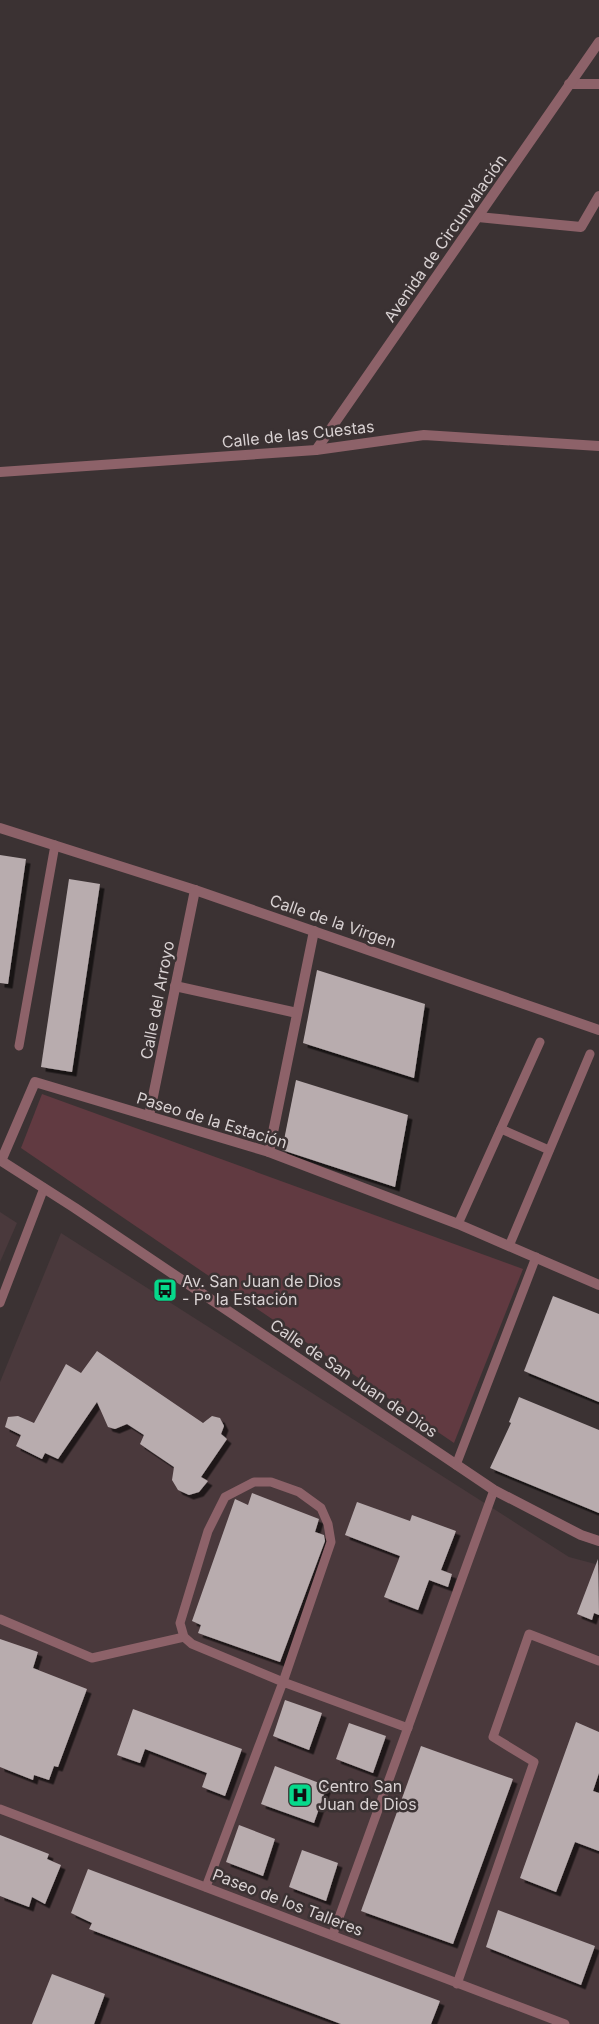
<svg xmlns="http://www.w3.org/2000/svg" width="599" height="2024" viewBox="0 0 599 2024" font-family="Inter,sans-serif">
<defs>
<filter id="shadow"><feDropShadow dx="4.5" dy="4.5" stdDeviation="0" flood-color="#0009"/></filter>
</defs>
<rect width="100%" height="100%" fill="#3b3233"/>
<g fill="#4a393c">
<path d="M0,1212L17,1223L0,1262Z"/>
<path d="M61,1233L569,1557L599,1565V2024H0V1382Z"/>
</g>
<path fill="#613a41" d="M42,1094L523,1269L454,1443L21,1148Z"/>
<g fill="#b8acae" filter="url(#shadow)">
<path d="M0,855L26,859L8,984L0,983Z"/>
<path d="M69,879L100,884L72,1072L41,1067Z"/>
<path d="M317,970L425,1004L414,1078L303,1043Z"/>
<path d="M296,1080L408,1115L395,1187L282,1150Z"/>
<path d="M553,1296L599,1314V1402L524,1371Z"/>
<path d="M97,1351L203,1423L212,1416L220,1418L224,1426L221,1434L227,1439L201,1477L208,1481L199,1492L189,1495L178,1490L172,1480L174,1467L140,1444L144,1435L127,1424L115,1429L108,1427L97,1402L58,1459L45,1453L42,1459L16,1446L21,1435L5,1427L8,1417L18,1416L34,1423L66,1364L81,1373Z"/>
<path d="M519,1397L599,1430V1513L490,1468L511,1423L509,1422Z"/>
<path d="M252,1493L319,1519L315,1532L324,1535L325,1541L280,1662L198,1633L201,1625L192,1621L235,1499L248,1505Z"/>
<path d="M357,1502L410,1521L412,1515L456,1531L441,1570L452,1574L448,1587L429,1580L418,1610L384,1597L400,1556L345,1535Z"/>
<path d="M598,1559L599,1615L594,1613L592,1620L577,1614Z"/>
<path d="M0,1639L38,1652L33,1668L87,1689L58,1767L54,1766L49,1780L34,1775L33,1780L0,1767Z"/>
<path d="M285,1700L322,1713L309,1750L273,1736Z"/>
<path d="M133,1709L242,1749L225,1796L202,1787L207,1773L145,1749L140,1763L117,1755Z"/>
<path d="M576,1722L599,1732V1773L593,1791L599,1793V1851L575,1842L556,1892L520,1878Z"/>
<path d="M349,1723L386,1736L373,1773L336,1759Z"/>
<path d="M421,1746L513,1779L453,1944L361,1911Z"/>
<path d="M275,1766L327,1786L314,1823L261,1804Z"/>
<path d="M239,1825L275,1839L263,1876L226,1862Z"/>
<path d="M0,1835L49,1854L47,1859L61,1865L45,1904L32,1897L29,1907L0,1896Z"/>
<path d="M302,1850L338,1863L326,1901L289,1887Z"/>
<path d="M88,1869L440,2001L431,2024H341L89,1929L92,1923L71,1913Z"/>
<path d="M498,1910L595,1946L581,1985L486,1947Z"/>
<path d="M52,1974L105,1994L94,2024H32Z"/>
</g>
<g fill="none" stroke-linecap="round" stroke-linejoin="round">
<g stroke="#8d6269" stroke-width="9">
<path d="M19,1046L55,845"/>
<path d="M501,1129L549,1150"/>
<path d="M458,1224L540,1042"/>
<path d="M509,1246L590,1054"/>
<path d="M0,1303L44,1188"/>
<path d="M456,1465L536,1257"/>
<path d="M0,1619L92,1658L184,1637"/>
<path d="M0,1809L565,2024"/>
<path d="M206,1887L283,1682L331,1542L328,1524L321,1508L299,1492L271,1482H254L225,1497L208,1531L180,1623L184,1637L192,1644L283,1682L408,1728"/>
<path d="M333,1934L494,1490"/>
<path d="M457,1984L534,1762L493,1737L529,1634L599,1661"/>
</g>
<g stroke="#8d6269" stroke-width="10">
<path d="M569,84H599"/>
<path d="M478,217L581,227L599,196"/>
<path d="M316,450L599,42"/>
<path d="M0,472L316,450L424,435L599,446"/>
<path d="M0,828L195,890L599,1030"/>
<path d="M175,986L297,1013"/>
<path d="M149,1116L195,890"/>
<path d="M269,1152L314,931"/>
<path d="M0,1160L75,1208L494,1490L581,1535L599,1541"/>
<path d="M1,1161L35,1082L269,1152L458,1224L599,1285"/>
</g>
</g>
<defs>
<g id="bus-square" transform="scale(1.25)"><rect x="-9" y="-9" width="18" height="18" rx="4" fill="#06d98b" stroke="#3b3233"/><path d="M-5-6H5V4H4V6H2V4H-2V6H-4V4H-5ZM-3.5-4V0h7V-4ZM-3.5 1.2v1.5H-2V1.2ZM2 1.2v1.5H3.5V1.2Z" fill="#111"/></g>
<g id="hospital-square" transform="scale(1.25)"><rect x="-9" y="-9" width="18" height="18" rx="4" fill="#06d98b" stroke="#3b3233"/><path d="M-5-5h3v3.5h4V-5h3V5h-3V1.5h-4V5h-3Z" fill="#111"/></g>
</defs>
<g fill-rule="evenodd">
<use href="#bus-square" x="165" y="1290"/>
<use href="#hospital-square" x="300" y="1795"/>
</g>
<g text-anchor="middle" stroke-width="5" stroke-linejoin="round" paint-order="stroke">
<g font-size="16" fill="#d9d2d3" stroke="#3b3233">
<text transform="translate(445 238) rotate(-55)" y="6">Avenida de Circunvalación</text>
<text transform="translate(298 434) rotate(-6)" y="6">Calle de las Cuestas</text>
<text transform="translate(333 921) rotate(19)" y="6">Calle de la Virgen</text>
<text transform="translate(157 1000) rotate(-79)" y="6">Calle del Arroyo</text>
<text transform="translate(212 1120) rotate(17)" y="6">Paseo de la Estación</text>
<text transform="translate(354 1378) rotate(34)" y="6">Calle de San Juan de Dios</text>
<text transform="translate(288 1902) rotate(21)" y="6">Paseo de los Talleres</text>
</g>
<g font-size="16" fill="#d9d2d3" stroke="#3b3233" text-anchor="start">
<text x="182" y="1287">Av. San Juan de Dios<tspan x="182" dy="18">- Pº la Estación</tspan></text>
<text x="318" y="1792">Centro San<tspan x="318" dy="18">Juan de Dios</tspan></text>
</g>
</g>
</svg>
